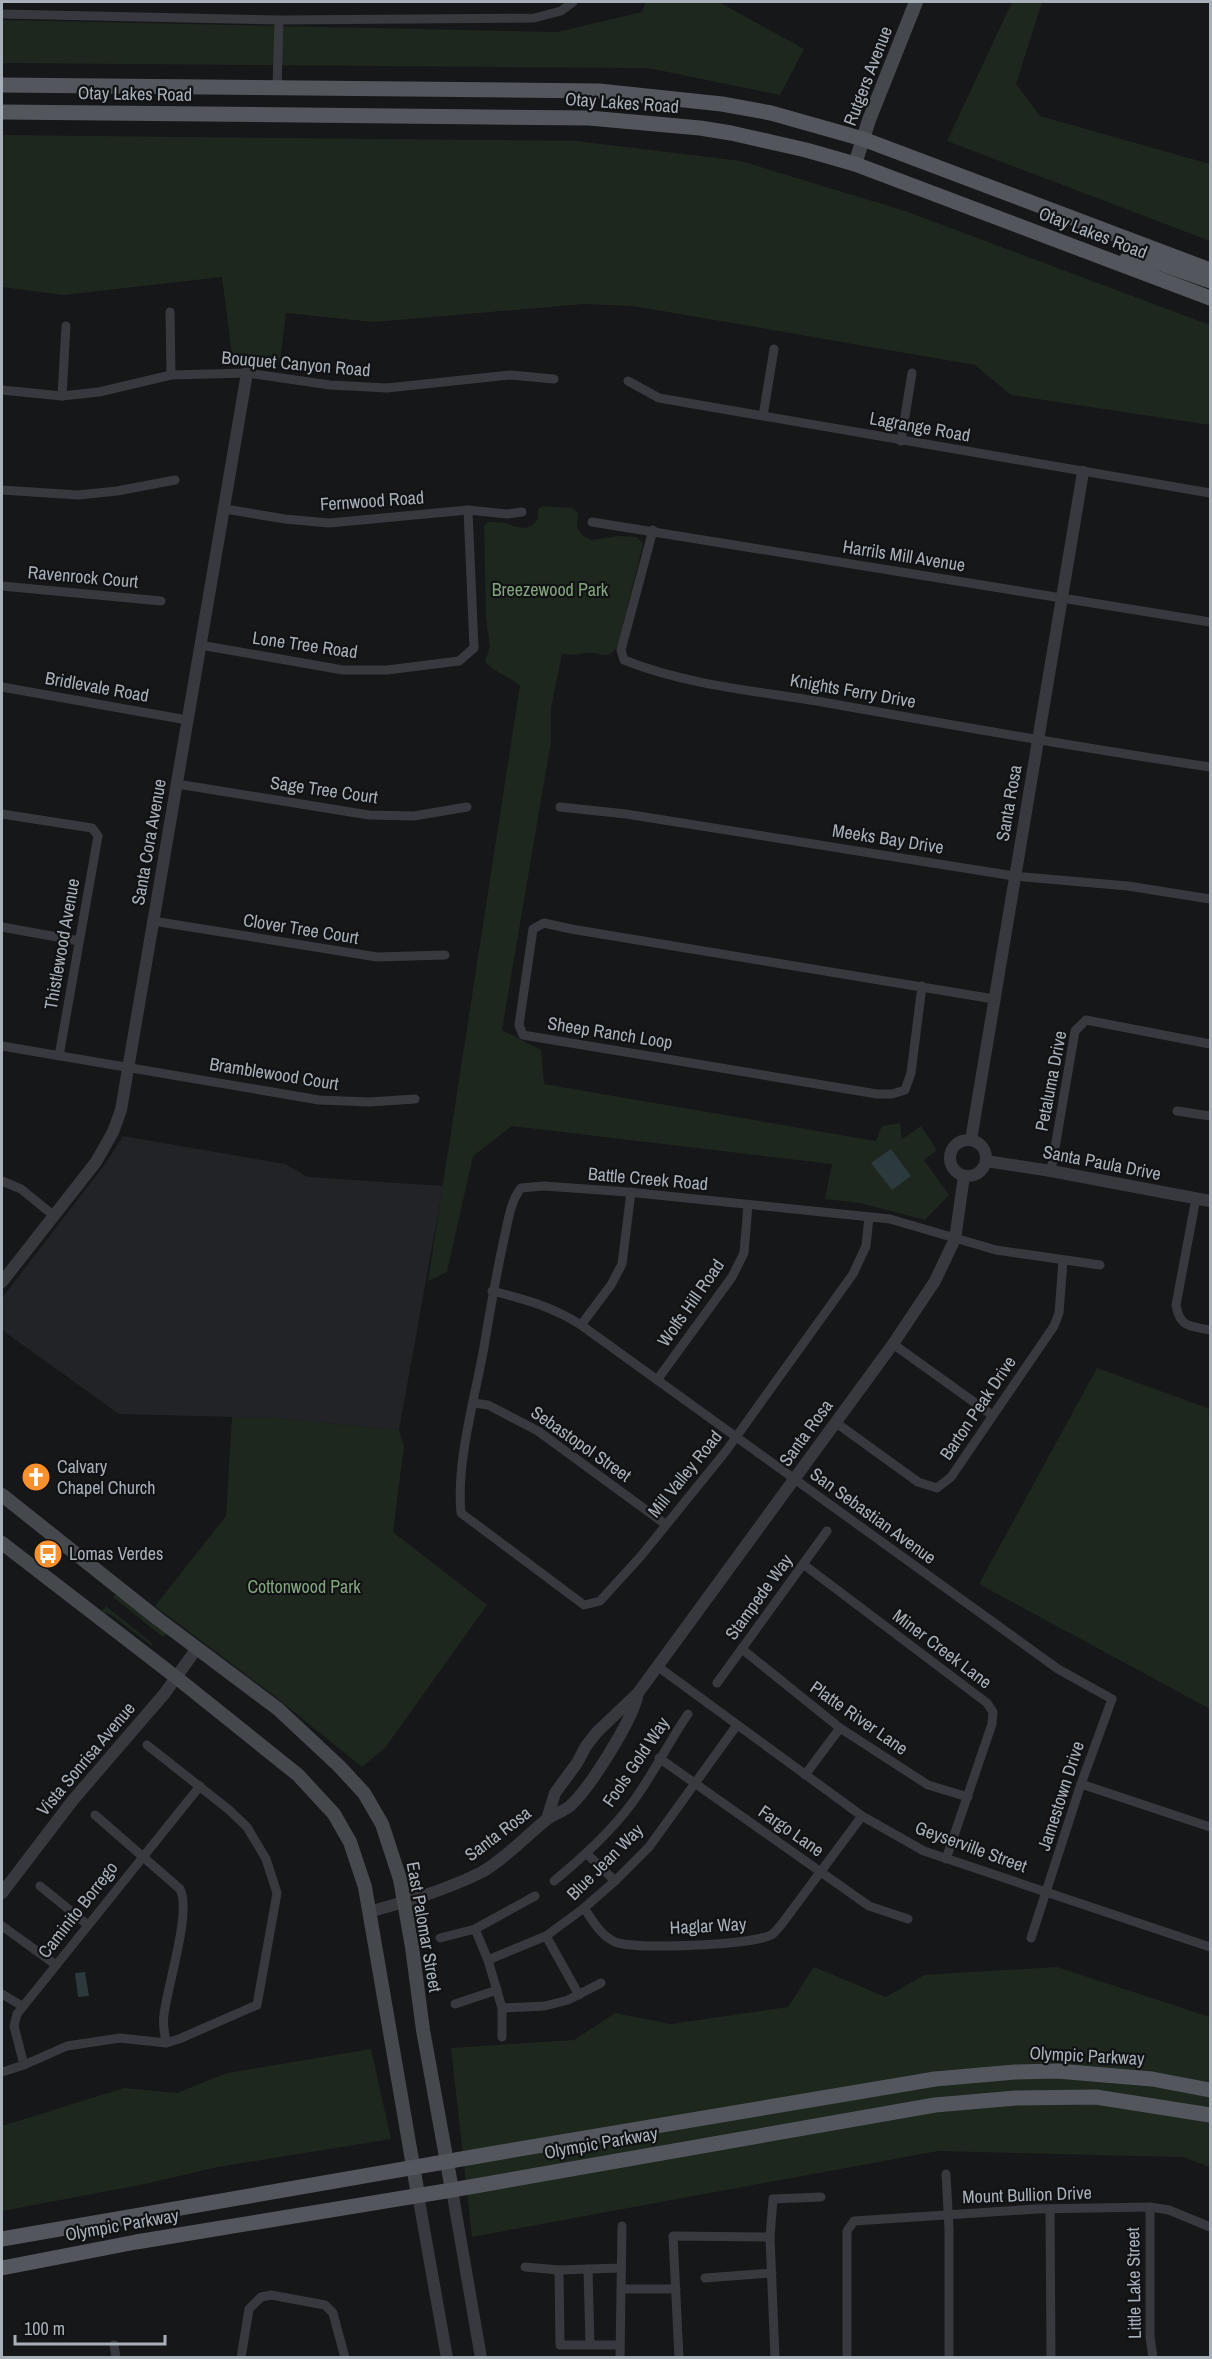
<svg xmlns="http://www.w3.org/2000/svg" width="1212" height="2359" viewBox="0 0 1212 2359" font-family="'Archivo Narrow',sans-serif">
<rect width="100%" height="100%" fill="#161719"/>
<path fill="#222326" d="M123,1136L285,1164L308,1177L443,1186L399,1430L276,1418L119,1414L2,1330V1298L105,1164Z"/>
<g fill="#1e271e">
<path d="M646,2H719L804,49L780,95L648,68L2,63V20L557,32L642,12Z"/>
<path d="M1012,2H1042L1016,84L1040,116L1210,164V241L947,141Z"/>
<path d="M2,135L576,141L741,161L905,211L1210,325V425L1011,395L975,365L633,306L584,304L374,322L286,313L280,362L232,355L222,277L63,295L2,287Z"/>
<path d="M542,506L571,508L578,512L577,528L582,535L591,540L618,536L637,537L643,544L618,645C607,663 602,651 587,653C578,655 571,655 562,654L551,708V741L502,1030L541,1050L544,1084L876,1141L882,1126L900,1123L902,1139L921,1126L937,1150L924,1160L949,1195L925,1220L860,1203L825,1199L832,1164L512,1126L473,1156L447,1272L428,1281L520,685C509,677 492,671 485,661L490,647L486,618L484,526L488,522C495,522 502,522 508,524C521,528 528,532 538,519V509Z"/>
<path d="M1097,1368L1210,1409V1709L979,1584Z"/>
<path d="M232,1417L276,1418L399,1430L404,1446L393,1532L487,1605L385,1748L362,1767L273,1695L155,1606L226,1516Z"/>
<path d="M117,1592L168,1632L163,1637L113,1597Z"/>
<path d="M106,1606L153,1644L152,1646L113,1616L102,1611Z"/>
<path d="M814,1967L886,1997L924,1975L1057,1967L1210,2017V2167L1183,2157L938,2151L472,2237L451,2048L574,2040L615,2013L671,2024L788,2007Z"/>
<path d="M371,2049L391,2139L218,2167L145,2184L2,2211V2126L124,2088L177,2093L227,2073Z"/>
</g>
<g fill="#2c393d">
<path d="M891,1149L911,1176L892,1190L871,1163Z"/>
<path d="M85,1972L89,1996L78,1997L75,1973Z"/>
</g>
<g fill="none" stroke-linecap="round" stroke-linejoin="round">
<g stroke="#37393e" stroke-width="9">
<path d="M2,14L279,20L534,18L561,11L573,2"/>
<path d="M277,88L279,20"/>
<path d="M170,312L171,375"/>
<path d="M628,381L659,398L1210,493"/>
<path d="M2,390L62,396L99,392L171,375L247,373L330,385L387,388L510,375L554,379"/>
<path d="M62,396L66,326"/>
<path d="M763,416L774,349"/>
<path d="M901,441L912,373"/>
<path d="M2,490L78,495L117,491L175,480"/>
<path d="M225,509L285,519L329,523L468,510L507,514L522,512"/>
<path d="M592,522L1210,622"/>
<path d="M653,530L621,650L624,660C689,686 760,691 828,703C956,726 1083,748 1210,767"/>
<path d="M2,586L161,601"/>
<path d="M200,645L343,670H387L459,661L474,648L468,510"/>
<path d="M2,687L187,720"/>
<path d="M177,784L369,815L414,816L467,807"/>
<path d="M560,807L626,814L1014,876L1128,886L1210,899"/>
<path d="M2,814L92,828L98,836L59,1056"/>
<path d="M153,921L377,957L445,955"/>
<path d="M2,927L79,941"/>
<path d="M922,986L911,1073L905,1090L892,1094H877L523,1035L519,1025L533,929L544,923L571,929L994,999"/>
<path d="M2,1046L319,1100L369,1102L415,1099"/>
<path d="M1177,1111L1210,1116"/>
<path d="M1051,1171L1075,1031L1086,1020L1210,1044"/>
<path d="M2,1181L21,1189L53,1215"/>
<path d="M1196,1198L1176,1305C1180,1328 1190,1326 1210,1330"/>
<path d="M869,1217L866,1246L853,1274L726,1451L641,1556L600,1601L584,1605L461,1513C456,1462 475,1398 484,1347C490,1311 496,1275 504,1239C508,1222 510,1202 521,1188L544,1186L628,1192L890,1219L996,1250L1100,1265"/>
<path d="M492,1291C525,1299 553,1307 581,1325L1058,1669L1112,1699L1081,1784L1031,1938"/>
<path d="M581,1325L611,1285L622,1264L631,1192"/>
<path d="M893,1344L992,1415"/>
<path d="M657,1380L732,1277L744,1253L748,1205"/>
<path d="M473,1403L488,1405L538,1431L665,1524"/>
<path d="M835,1422L918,1482L937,1488L951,1477L1054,1326L1059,1313L1063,1261"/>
<path d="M803,1564L987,1703L993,1712L992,1724L946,1859"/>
<path d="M742,1649L840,1728L928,1785L968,1797"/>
<path d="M657,1666L862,1816L924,1851L1210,1947"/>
<path d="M717,1683L827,1531"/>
<path d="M659,1758L869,1906L908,1919"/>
<path d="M805,1775L840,1728"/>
<path d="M1081,1784L1210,1827"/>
<path d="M95,1815L180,1889C192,1912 167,1986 164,2015C162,2024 165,2034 166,2043"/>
<path d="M587,1854L615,1881"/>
<path d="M554,1881C582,1858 610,1833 632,1803C653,1775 668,1743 688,1714"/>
<path d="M40,1886L88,1925"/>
<path d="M584,1908C593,1921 600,1935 615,1942C635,1950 752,1945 771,1935C775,1933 778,1928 781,1925L862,1816"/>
<path d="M2,1926L56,1965"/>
<path d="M475,1929L488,1960L502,2008V2037"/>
<path d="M546,1936L579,1995"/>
<path d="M440,1938L475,1929L535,1896"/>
<path d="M488,1960L546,1936L584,1908L615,1881L649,1847L737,1725"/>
<path d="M2,1994L22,2006"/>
<path d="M455,2004L497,1990"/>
<path d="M502,2008L545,2006L568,2000L601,1983"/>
<path d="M24,2065L14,2026L17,2014L200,1786"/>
<path d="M2,2072L24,2065L67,2046L120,2038L166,2043L179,2039L257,2005L277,1893L266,1859L247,1827L228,1809L147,1745"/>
<path d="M946,2174L949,2229V2358"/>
<path d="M1150,2207V2337L1153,2358"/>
<path d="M1050,2209L1051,2358"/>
<path d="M525,2267L559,2270L620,2268"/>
<path d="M588,2269L590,2344"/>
<path d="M559,2270L560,2345H619"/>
<path d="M705,2278L772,2273"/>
<path d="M621,2289H676"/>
<path d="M114,2345L116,2358"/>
<path d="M241,2358L249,2309L261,2297L271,2295L325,2305L333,2313L345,2358"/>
<path d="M620,2358L622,2226"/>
<path d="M679,2358L673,2236L770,2237"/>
<path d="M775,2358L770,2237L773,2199L821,2197"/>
<path d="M847,2358V2231L854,2221L1037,2209L1150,2207L1169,2210L1210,2227"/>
</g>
<g stroke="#37393e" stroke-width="12">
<circle cx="968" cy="1158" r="18"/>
<path d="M971,1140L1083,472"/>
<path d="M986,1161L1051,1171L1210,1201"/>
<path d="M2,1282L96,1162L113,1132L121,1110L247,373"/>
<path d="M547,1819L555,1793L577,1763L586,1746L597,1732L638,1693L893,1344L935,1281L955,1239L964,1176"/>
<path d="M2,1893L73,1800L165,1693L197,1648"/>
<path d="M369,1912C408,1901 446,1890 482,1872C506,1858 525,1837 546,1820C553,1814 563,1812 570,1806C590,1788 631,1722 637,1697"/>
<path d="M452,2190L481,2358"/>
<path d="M418,2195L447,2358"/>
</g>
<g stroke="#45494e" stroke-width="14">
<path d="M855,164L869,120L916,2"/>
<path d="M2,1495L158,1619L278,1709L339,1766L364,1793L382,1824L400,1879L412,1947L423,2030L452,2190"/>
<path d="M2,1543L177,1678L298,1775L334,1814L350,1842L365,1887L418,2195"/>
</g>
<g stroke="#53575d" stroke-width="15">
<path d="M2,85L599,91L722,104L771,113L863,139L1210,270"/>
<path d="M2,112L589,118L700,128L731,133L806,150L855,164L1210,298"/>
<path d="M1126,260L1159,263L1210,281"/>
<path d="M2,2239L496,2153L935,2079L1015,2072L1057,2071L1152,2079L1210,2090"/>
<path d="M2,2268L136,2242L452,2190L935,2105L1016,2098L1096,2097L1210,2115"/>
</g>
</g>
<defs>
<g id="church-disc" transform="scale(1.5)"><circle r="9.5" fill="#f9902e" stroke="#111214"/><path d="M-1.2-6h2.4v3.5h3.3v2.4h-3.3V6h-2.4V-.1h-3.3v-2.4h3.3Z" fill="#fff"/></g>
<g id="bus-disc" transform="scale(1.5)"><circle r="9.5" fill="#f9902e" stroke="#111214"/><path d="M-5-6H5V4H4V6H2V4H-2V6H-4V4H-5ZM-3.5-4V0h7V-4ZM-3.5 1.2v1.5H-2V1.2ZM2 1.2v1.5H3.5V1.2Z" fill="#fff"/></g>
</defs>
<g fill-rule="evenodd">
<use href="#church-disc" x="36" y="1477"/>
<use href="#bus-disc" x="48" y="1554"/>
</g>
<g text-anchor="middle" stroke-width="4.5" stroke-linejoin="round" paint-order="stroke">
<g font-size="18" fill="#a8b0b9" stroke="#111214">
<text transform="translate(868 76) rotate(-69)" y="6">Rutgers Avenue</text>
<text transform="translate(135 94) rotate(1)" y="6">Otay Lakes Road</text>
<text transform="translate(622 103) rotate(4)" y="6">Otay Lakes Road</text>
<text transform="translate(1093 233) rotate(21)" y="6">Otay Lakes Road</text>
<text transform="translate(296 364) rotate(5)" y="6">Bouquet Canyon Road</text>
<text transform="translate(920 427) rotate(10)" y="6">Lagrange Road</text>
<text transform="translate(372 501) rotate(-4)" y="6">Fernwood Road</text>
<text transform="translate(904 556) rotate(9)" y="6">Harrils Mill Avenue</text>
<text transform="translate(83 577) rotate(5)" y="6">Ravenrock Court</text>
<text transform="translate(305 645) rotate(8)" y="6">Lone Tree Road</text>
<text transform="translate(97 687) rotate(10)" y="6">Bridlevale Road</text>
<text transform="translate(853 691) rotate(10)" y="6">Knights Ferry Drive</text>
<text transform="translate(324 790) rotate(8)" y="6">Sage Tree Court</text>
<text transform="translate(1009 803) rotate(-80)" y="6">Santa Rosa</text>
<text transform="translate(888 839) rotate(9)" y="6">Meeks Bay Drive</text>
<text transform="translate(149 842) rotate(-80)" y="6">Santa Cora Avenue</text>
<text transform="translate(301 929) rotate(9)" y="6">Clover Tree Court</text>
<text transform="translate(62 944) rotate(-80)" y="6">Thistlewood Avenue</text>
<text transform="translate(610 1033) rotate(9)" y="6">Sheep Ranch Loop</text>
<text transform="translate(274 1074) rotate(9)" y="6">Bramblewood Court</text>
<text transform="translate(1051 1081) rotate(-79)" y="6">Petaluma Drive</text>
<text transform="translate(1102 1163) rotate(11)" y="6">Santa Paula Drive</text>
<text transform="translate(648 1179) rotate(5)" y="6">Battle Creek Road</text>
<text transform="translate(691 1303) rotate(-55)" y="6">Wolfs Hill Road</text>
<text transform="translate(978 1408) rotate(-56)" y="6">Barton Peak Drive</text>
<text transform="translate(806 1433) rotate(-54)" y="6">Santa Rosa</text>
<text transform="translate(581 1444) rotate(35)" y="6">Sebastopol Street</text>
<text transform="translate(685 1474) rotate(-51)" y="6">Mill Valley Road</text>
<text transform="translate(873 1516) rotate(36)" y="6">San Sebastian Avenue</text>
<text transform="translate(759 1597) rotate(-54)" y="6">Stampede Way</text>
<text transform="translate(942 1649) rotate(37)" y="6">Miner Creek Lane</text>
<text transform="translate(859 1718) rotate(35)" y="6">Platte River Lane</text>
<text transform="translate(86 1759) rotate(-50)" y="6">Vista Sonrisa Avenue</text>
<text transform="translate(636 1762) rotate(-56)" y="6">Fools Gold Way</text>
<text transform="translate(1061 1796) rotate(-72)" y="6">Jamestown Drive</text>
<text transform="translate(791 1831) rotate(35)" y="6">Fargo Lane</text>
<text transform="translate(498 1834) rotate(-37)" y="6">Santa Rosa</text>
<text transform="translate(971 1847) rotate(20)" y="6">Geyserville Street</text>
<text transform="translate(605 1862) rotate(-45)" y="6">Blue Jean Way</text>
<text transform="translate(78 1910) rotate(-52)" y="6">Caminito Borrego</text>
<text transform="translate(708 1926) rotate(-3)" y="6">Haglar Way</text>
<text transform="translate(424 1927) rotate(80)" y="6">East Palomar Street</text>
<text transform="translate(1087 2056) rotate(3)" y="6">Olympic Parkway</text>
<text transform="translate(601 2143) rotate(-10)" y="6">Olympic Parkway</text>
<text transform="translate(1027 2195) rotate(-2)" y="6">Mount Bullion Drive</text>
<text transform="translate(122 2225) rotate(-10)" y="6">Olympic Parkway</text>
<text transform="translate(1134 2283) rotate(-91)" y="6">Little Lake Street</text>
</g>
<g font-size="18" fill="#83a57e" stroke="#111214">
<text x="550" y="596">Breezewood Park</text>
<text x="304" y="1593">Cottonwood Park</text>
</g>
<g font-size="18" fill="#a8b0b9" stroke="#111214" text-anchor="start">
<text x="57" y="1473">Calvary<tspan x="57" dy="21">Chapel Church</tspan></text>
<text x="69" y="1560">Lomas Verdes</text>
</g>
</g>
<rect width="1212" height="2359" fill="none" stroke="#a8b0b9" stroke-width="6"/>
<path d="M15 2335v9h150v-9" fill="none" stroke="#a8b0b9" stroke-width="3"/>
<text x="24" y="2335" font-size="18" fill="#a8b0b9" stroke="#111214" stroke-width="4.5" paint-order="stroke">100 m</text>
</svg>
